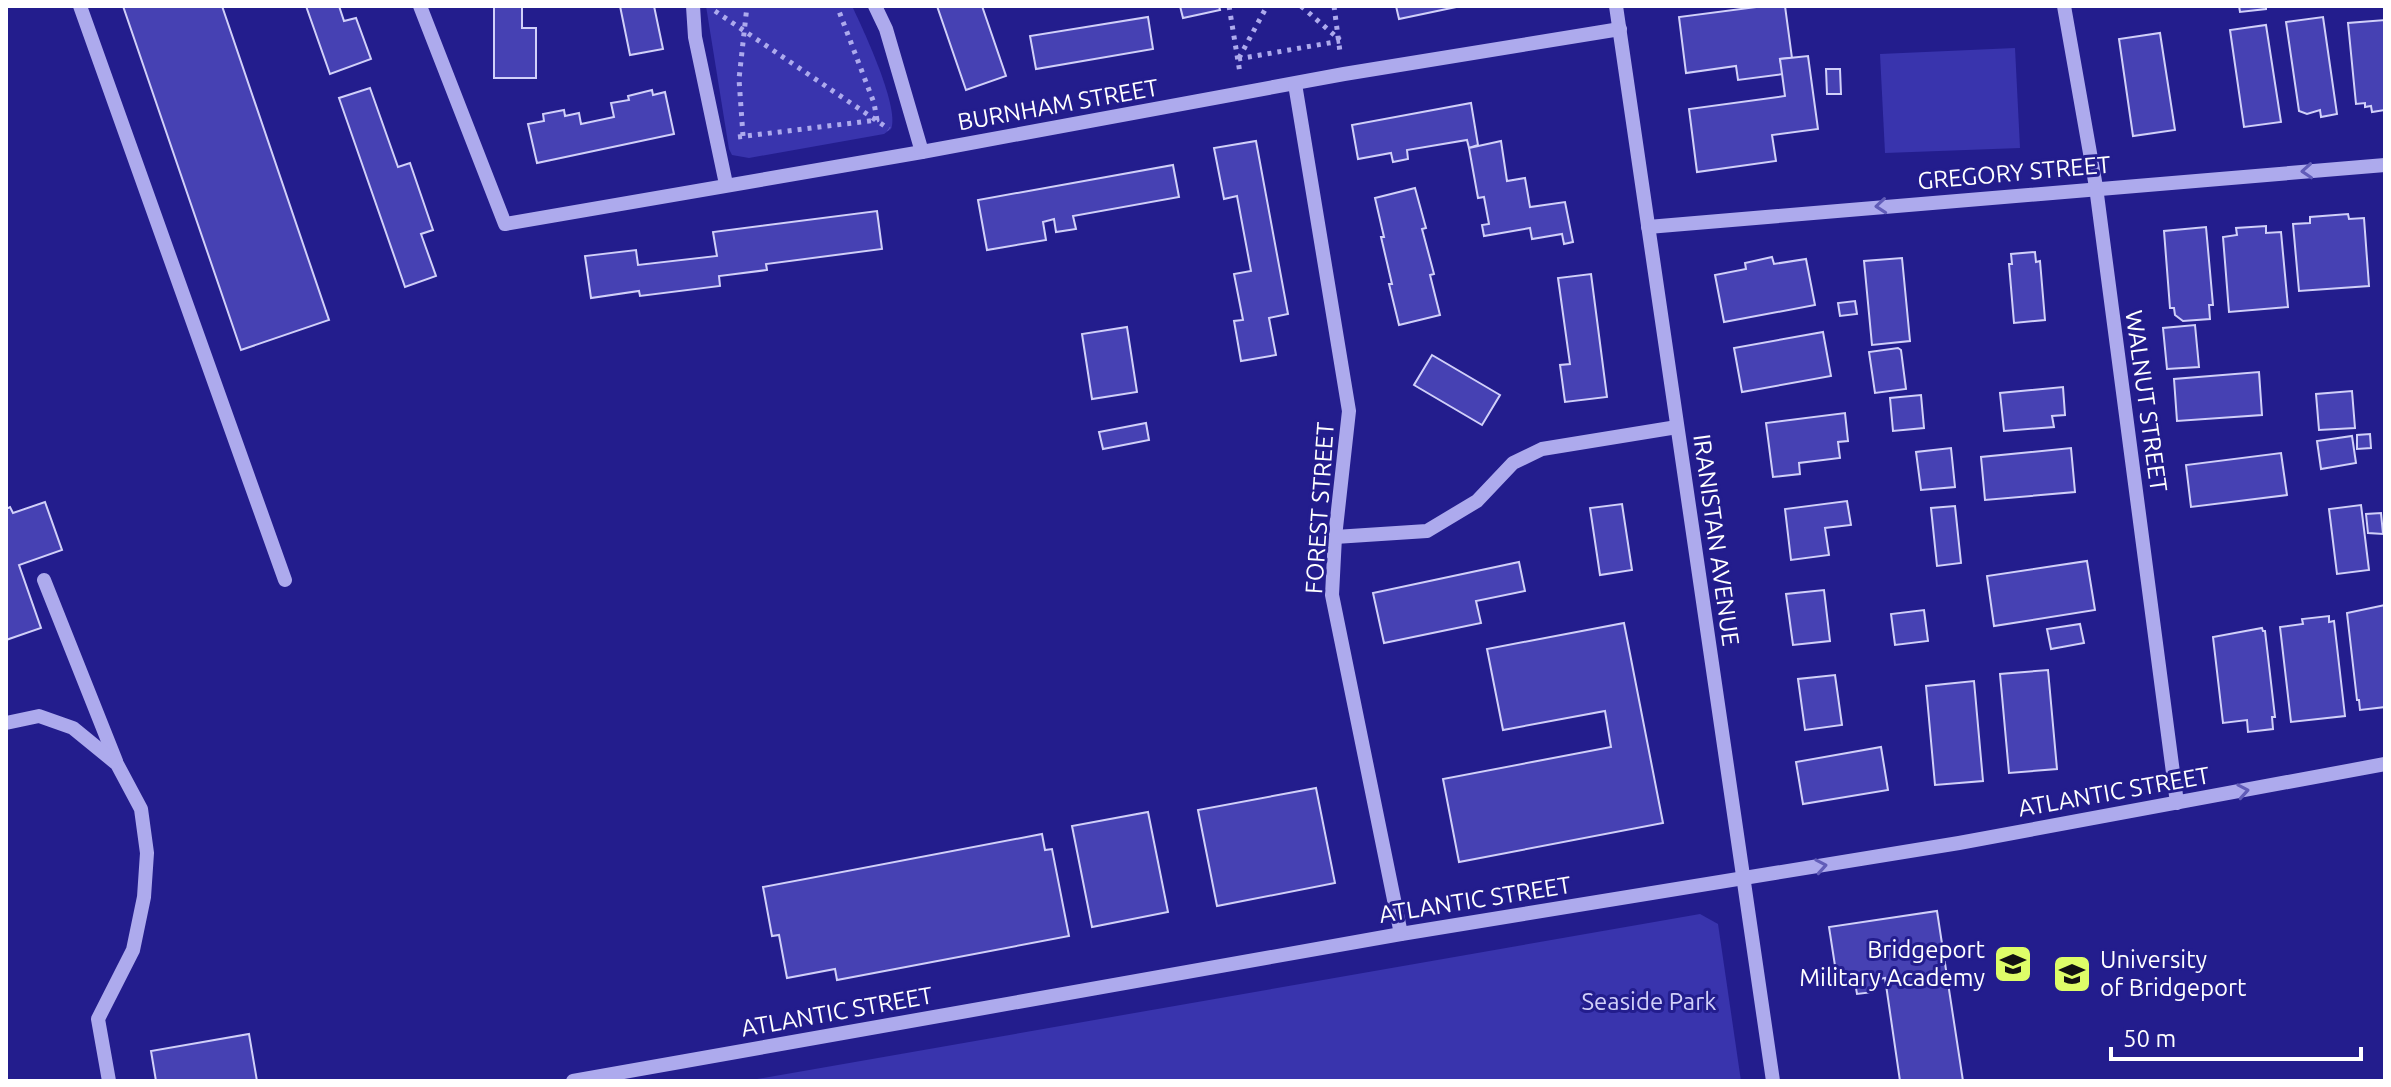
<svg xmlns="http://www.w3.org/2000/svg" width="2391" height="1087" viewBox="0 0 2391 1087" font-family="Ubuntu,sans-serif">
<rect width="100%" height="100%" fill="#231d8d"/>
<g fill="#3934ad">
<path d="M706,6H852C863,29 900,108 891,129L884,134L749,158L732,155L729,149Z"/>
<path d="M2015,48L2020,148L1885,153L1880,54Z"/>
<path d="M1700,914L1718,924L1741,1081H746Z"/>
</g>
<g fill="#4641b3" stroke="#d1d0f9" stroke-width="2">
<path d="M123,6H222L329,320L241,350Z"/>
<path d="M306,6H339L344,21L356,18L371,59L330,74Z"/>
<path d="M494,6H522V28H536V78H494Z"/>
<path d="M620,6H654L663,49L630,55Z"/>
<path d="M937,6H982L1006,76L966,90Z"/>
<path d="M1180,6H1219L1220,10L1183,18Z"/>
<path d="M1396,6H1461L1399,19Z"/>
<path d="M1764,6H1785L1792,58L1780,59L1783,74L1738,80L1736,66L1686,73L1679,17Z"/>
<path d="M2239,6H2266V9L2240,12Z"/>
<path d="M1148,17L1153,49L1036,69L1030,36Z"/>
<path d="M2323,17L2337,114L2321,117L2320,110L2307,114L2299,111L2286,22Z"/>
<path d="M2385,20V110L2372,112L2371,106L2365,107V103L2356,104L2348,23Z"/>
<path d="M2266,25L2281,122L2244,127L2230,30Z"/>
<path d="M2160,33L2175,130L2133,136L2119,39Z"/>
<path d="M1808,56L1818,129L1772,135L1776,161L1697,172L1689,109L1785,96L1780,59Z"/>
<path d="M1826,69H1840L1841,94H1827Z"/>
<path d="M370,88L398,167L410,163L433,230L421,234L436,276L405,287L339,98Z"/>
<path d="M652,90L653,95L665,92L674,134L537,163L528,124L544,121L543,114L564,110L565,116L579,113L581,124L614,117L611,103L629,100L628,96Z"/>
<path d="M1471,103L1478,145L1469,148L1467,140L1407,150L1408,159L1393,162L1391,153L1358,159L1352,125Z"/>
<path d="M1256,141L1288,314L1269,318L1276,355L1241,361L1234,321L1243,320L1234,274L1251,271L1237,196L1224,199L1214,148Z"/>
<path d="M1501,141L1507,181L1525,178L1530,207L1565,202L1573,242L1564,244L1562,234L1532,239L1530,228L1484,236L1482,225L1489,224L1484,197L1478,198L1469,148Z"/>
<path d="M1173,165L1179,197L1073,216L1076,229L1056,232L1054,219L1043,222L1046,240L987,250L978,200Z"/>
<path d="M1415,188L1426,228L1422,229L1434,274L1430,275L1440,315L1399,325L1389,284H1392L1381,237H1384L1375,198Z"/>
<path d="M877,211L882,249L766,264L767,270L719,276L720,286L640,296L639,291L591,298L585,256L636,250L638,265L717,256L713,232Z"/>
<path d="M2348,214L2349,219L2364,218L2369,286L2299,291L2293,224L2310,223V217Z"/>
<path d="M2266,226V233L2281,232L2288,307L2229,312L2223,237L2237,235L2236,228Z"/>
<path d="M2206,227L2213,305H2209L2210,319L2183,321L2175,315L2174,308H2170L2164,231Z"/>
<path d="M2035,252L2036,262L2040,261L2045,320L2014,323L2009,264H2012L2011,254Z"/>
<path d="M1772,257L1774,264L1806,259L1815,305L1724,322L1715,275L1746,269L1745,263Z"/>
<path d="M1902,258L1910,341L1872,345L1864,261Z"/>
<path d="M1591,274L1607,397L1565,402L1560,365L1570,364L1558,278Z"/>
<path d="M1855,301L1857,314L1840,316L1838,303Z"/>
<path d="M2195,325L2199,367L2167,369L2163,328Z"/>
<path d="M1127,327L1137,392L1092,399L1082,334Z"/>
<path d="M1823,332L1831,376L1742,392L1734,348Z"/>
<path d="M1898,348L1901,350L1906,389L1875,393L1869,352Z"/>
<path d="M1432,355L1500,395L1482,425L1414,385Z"/>
<path d="M2259,372L2262,415L2177,421L2174,379Z"/>
<path d="M2063,387L2065,415L2052,416L2054,427L2004,431L2000,393Z"/>
<path d="M2352,391L2355,428L2319,430L2316,394Z"/>
<path d="M1921,395L1924,428L1893,431L1890,398Z"/>
<path d="M1845,413L1848,441L1838,442L1840,458L1799,463L1800,474L1773,477L1766,423Z"/>
<path d="M1146,423L1149,440L1103,449L1099,432Z"/>
<path d="M2370,434L2371,448L2357,449V435Z"/>
<path d="M2352,436L2356,463L2321,469L2317,441Z"/>
<path d="M1951,448L1955,487L1921,490L1916,452Z"/>
<path d="M2071,448L2075,492L1985,500L1981,457Z"/>
<path d="M2281,453L2287,495L2191,507L2186,465Z"/>
<path d="M1847,501L1851,525L1825,528L1829,555L1791,560L1785,509Z"/>
<path d="M45,502L62,550L19,565L41,628L6,640V509L10,507L13,513Z"/>
<path d="M1622,504L1632,570L1600,575L1590,508Z"/>
<path d="M2361,505L2369,570L2337,574L2329,509Z"/>
<path d="M1955,506L1961,563L1937,566L1931,508Z"/>
<path d="M2381,513L2383,534L2368,533L2366,514Z"/>
<path d="M2087,561L2095,610L1994,626L1987,576Z"/>
<path d="M1519,562L1525,591L1476,601L1481,623L1384,643L1373,593Z"/>
<path d="M1824,590L1830,641L1793,645L1786,594Z"/>
<path d="M2385,605V707L2360,710L2359,700H2357L2347,613Z"/>
<path d="M1924,610L1928,641L1895,645L1891,614Z"/>
<path d="M2329,616V622L2334,621L2345,716L2291,722L2280,627L2303,624L2302,619Z"/>
<path d="M1624,623L1663,823L1459,862L1443,779L1611,747L1605,711L1503,730L1487,649Z"/>
<path d="M2080,624L2084,643L2051,649L2047,629Z"/>
<path d="M2262,628L2263,631H2265L2275,717H2272L2273,729L2248,732L2247,720L2223,723L2213,637Z"/>
<path d="M2048,670L2057,769L2009,773L2000,674Z"/>
<path d="M1835,675L1842,725L1805,730L1798,679Z"/>
<path d="M1974,681L1983,781L1935,785L1926,686Z"/>
<path d="M1881,747L1888,790L1803,804L1796,762Z"/>
<path d="M1316,788L1335,883L1217,906L1198,810Z"/>
<path d="M1148,812L1168,912L1092,927L1072,826Z"/>
<path d="M1042,834L1045,850L1052,849L1069,936L837,980L835,969L787,978L779,935L772,936L763,887Z"/>
<path d="M1937,911L1963,1081H1900L1885,978L1872,980L1874,992L1857,994L1855,982L1838,985L1829,927Z"/>
<path d="M249,1034L257,1081H156L151,1051Z"/>
</g>
<g fill="none" stroke-linecap="round" stroke-linejoin="round">
<g stroke="#adaaed" stroke-width="5" stroke-dasharray="4 6" stroke-linecap="butt">
<path d="M1229,6L1240,73"/>
<path d="M1301,6L1340,40"/>
<path d="M1334,6L1340,52"/>
<path d="M715,11L889,129"/>
<path d="M1239,58L1267,6"/>
<path d="M1238,59L1340,41"/>
<path d="M743,136L739,79L747,6"/>
<path d="M738,137L877,120L874,103L837,6"/>
</g>
<g stroke="#adaaed" stroke-width="14">
<path d="M80,6L285,580"/>
<path d="M420,6L505,224L922,152L1344,74L1620,29"/>
<path d="M693,6L695,37L726,184"/>
<path d="M875,6L886,29L922,152"/>
<path d="M1616,6L1773,1081"/>
<path d="M2064,6L2096,187L2177,803"/>
<path d="M1295,84L1349,411L1335,537L1332,595L1401,934"/>
<path d="M1648,227L2385,165"/>
<path d="M1335,537L1427,531L1477,501L1513,463L1542,449L1677,427"/>
<path d="M44,580L116,761"/>
<path d="M6,723L39,716L73,728L117,764L141,809L147,853L144,897L133,950L98,1019L109,1081"/>
<path d="M573,1081L1401,934L1959,843L2385,764"/>
</g>
</g>
<defs><path id="oneway-chevron" d="M-2-3.5L2.5 0L-2 3.5" fill="none" stroke-width="1.6" stroke-linecap="round" stroke-linejoin="round" transform="scale(2)"/></defs>
<g stroke="#615cb8">
<use href="#oneway-chevron" transform="translate(2307 171) rotate(176)"/>
<use href="#oneway-chevron" transform="translate(1881 206) rotate(175)"/>
<use href="#oneway-chevron" transform="translate(2243 791) rotate(-10)"/>
<use href="#oneway-chevron" transform="translate(1821 866) rotate(-10)"/>
</g>
<defs>
<g id="school-square" transform="scale(2)"><rect x="-9" y="-9" width="18" height="18" rx="4" fill="#defd68" stroke="#231d8d"/><path d="M0-5L7-2L0 1L-7-2ZM-4 1L0 2.5L4 1V4Q0 6-4 4Z" fill="#111"/></g>
<g id="university-square" transform="scale(2)"><rect x="-9" y="-9" width="18" height="18" rx="4" fill="#defd68" stroke="#231d8d"/><path d="M0-5L7-2L0 1L-7-2ZM-4 1L0 2.5L4 1V4Q0 6-4 4Z" fill="#111"/></g>
</defs>
<g fill-rule="evenodd">
<use href="#school-square" x="2013" y="964"/>
<use href="#university-square" x="2072" y="974"/>
</g>
<g text-anchor="middle" stroke-width="6" stroke-linejoin="round" paint-order="stroke">
<g font-size="24" fill="#fff" stroke="#231d8d">
<text transform="translate(1058 105) rotate(-10)" y="8">BURNHAM STREET</text>
<text transform="translate(2014 173) rotate(-5)" y="8">GREGORY STREET</text>
<text transform="translate(2146 401) rotate(82)" y="8">WALNUT STREET</text>
<text transform="translate(1320 508) rotate(-86)" y="8">FOREST STREET</text>
<text transform="translate(1716 540) rotate(82)" y="8">IRANISTAN AVENUE</text>
<text transform="translate(2114 792) rotate(-10)" y="8">ATLANTIC STREET</text>
<text transform="translate(1475 900) rotate(-9)" y="8">ATLANTIC STREET</text>
<text transform="translate(837 1012) rotate(-10)" y="8">ATLANTIC STREET</text>
</g>
<g font-size="24" fill="#fff" stroke="#231d8d" text-anchor="end">
<text x="1985" y="958">Bridgeport<tspan x="1985" dy="28">Military Academy</tspan></text>
<text x="2100" y="968" text-anchor="start">University<tspan x="2100" dy="28">of Bridgeport</tspan></text>
</g>
<g font-size="24" fill="#d1d0f9" stroke="#231d8d">
<text x="1649" y="1010">Seaside Park</text>
</g>
</g>
<rect width="2391" height="1087" fill="none" stroke="#ffffff" stroke-width="16"/>
<path d="M2111 1047v12h250v-12" fill="none" stroke="#ffffff" stroke-width="4"/>
<text x="2123" y="1047" font-size="24" fill="#ffffff" stroke="#231d8d" stroke-width="6" paint-order="stroke">50 m</text>
</svg>
